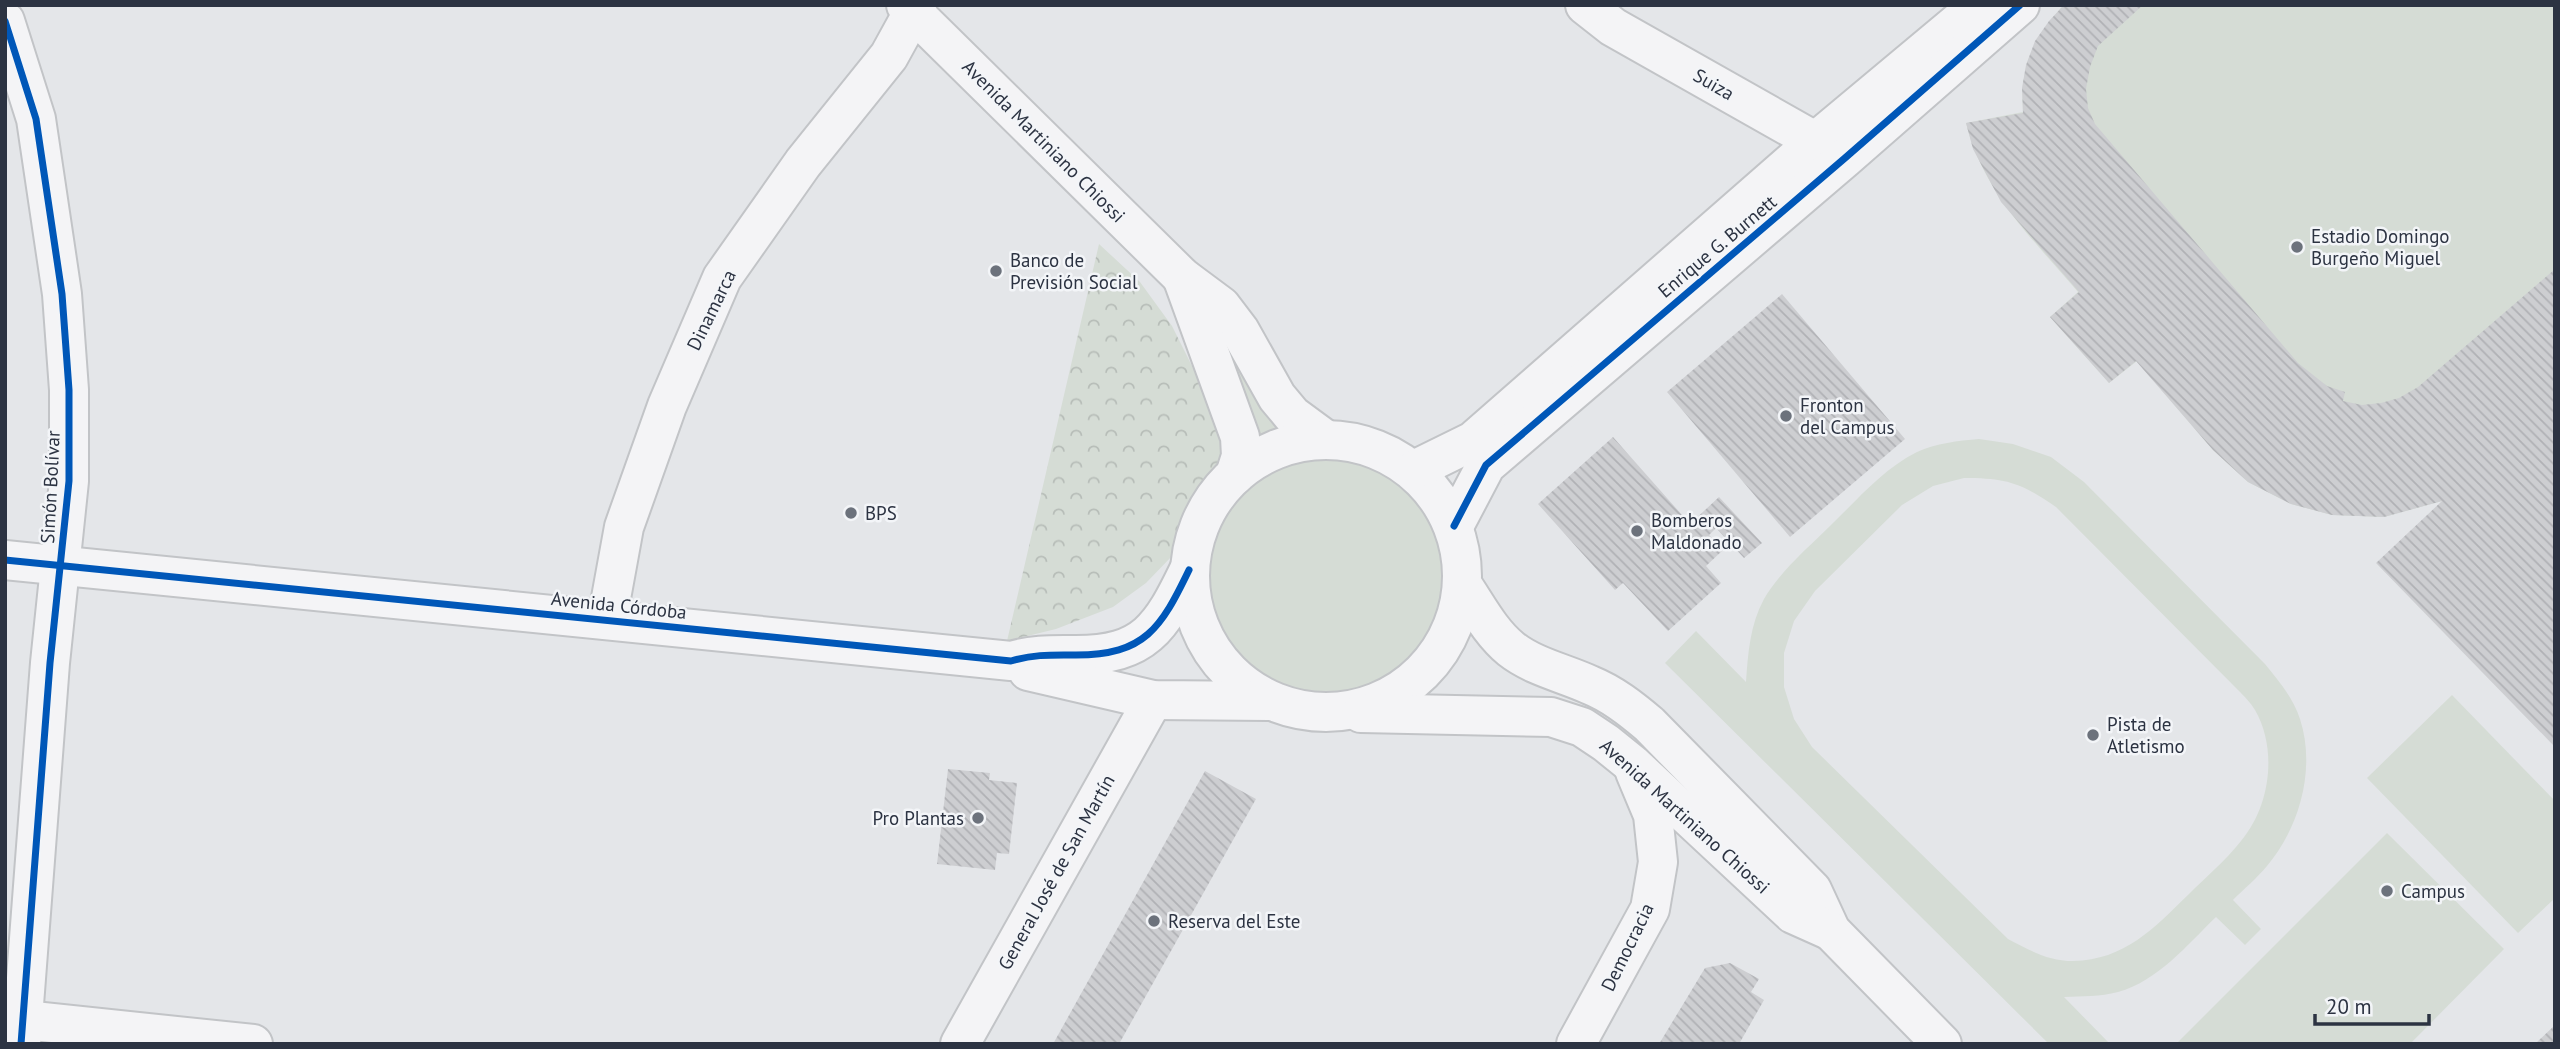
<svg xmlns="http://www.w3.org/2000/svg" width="2560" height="1049" viewBox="0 0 2560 1049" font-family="'PT Sans',sans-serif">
<defs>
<pattern id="park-crowns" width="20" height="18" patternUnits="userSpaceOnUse" patternTransform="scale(1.75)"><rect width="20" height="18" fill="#d5dcd5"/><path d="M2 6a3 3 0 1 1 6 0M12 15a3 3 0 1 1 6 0" fill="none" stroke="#b7bdb8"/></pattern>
<pattern id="building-back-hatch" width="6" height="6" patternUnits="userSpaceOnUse" patternTransform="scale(1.75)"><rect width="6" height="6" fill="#cdced1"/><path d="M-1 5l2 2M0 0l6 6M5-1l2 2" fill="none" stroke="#b0b1b5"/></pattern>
</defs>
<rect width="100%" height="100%" fill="#e4e6e9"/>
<g fill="#d5dcd5" fill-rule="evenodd">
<path d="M2063,5H2555V417L2442,501L2384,517L2332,515L2291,504L2248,482L2213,450L2137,361L2109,383L2050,317L2078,292C2032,238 1984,194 1966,123L2023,112C2020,62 2033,43 2063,5Z"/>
<path d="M1217,327C1235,362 1251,397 1279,425V429L1267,438L1261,436L1257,431L1243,389Z"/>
<path d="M1979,439L2013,444L2051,457L2084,482L2265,664C2279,681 2293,698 2300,719C2316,768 2300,827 2267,866C2257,878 2244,889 2233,900L2261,929L2245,945L2216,917C2187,945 2158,981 2118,992C2100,997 2082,996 2064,997L2110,1044H2049L1665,663L1696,631L1746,682C1748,653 1750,625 1764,599C1781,570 1808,548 1832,524C1858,499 1883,469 1917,452C1936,443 1958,441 1979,439ZM1964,478C2007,478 2021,483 2056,507L2238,690C2244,696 2251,703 2255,710C2278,750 2270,807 2241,841C2226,860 2206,877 2189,894C2154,928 2125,960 2073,961C2048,961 2029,950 2008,939L1812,747L1794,719L1784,687V653L1794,621L1815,591L1902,505L1933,486Z"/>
<circle cx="1326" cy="576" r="136"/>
<path d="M2452,695L2555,801V898L2518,933L2367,778Z"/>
<path d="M2387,833L2504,949L2410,1044H2180L2178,1042Z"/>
</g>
<path fill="url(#park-crowns)" d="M1099,244L1140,282L1172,326L1198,378L1223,437L1222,463L1195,498L1174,554L1146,583L1113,607L1056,629L1007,641Z"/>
<g fill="url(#building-back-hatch)">
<path d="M2064,5H2143L2098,46L2090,67L2086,89L2088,108L2095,124L2298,363L2327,386L2345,392L2343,401L2362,405L2381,403L2399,398L2418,387L2555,269V747L2376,563L2442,501L2384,517L2332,515L2291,504L2248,482L2213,450L2136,361L2109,383L2050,317L2079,292L2001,202L1973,149L1966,123L2023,113L2022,88L2026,65L2035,41L2049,21Z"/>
<path d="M1782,294L1905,439L1790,537L1667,392Z"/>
<path d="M1613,437L1690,524L1719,497L1762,543L1744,558L1716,528L1709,535L1723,550L1706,566L1721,583L1668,631L1623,583L1615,590L1538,504Z"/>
<path d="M948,769L990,773L989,780L1017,783L1009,854L997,853L995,870L937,864Z"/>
<path d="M1205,771L1256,799L1119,1044H1053Z"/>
<path d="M1730,963L1759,979L1751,992L1764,1000L1739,1044H1659L1705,968Z"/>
<path d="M2555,1025V1044H2535Z"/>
</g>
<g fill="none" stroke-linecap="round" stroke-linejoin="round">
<g stroke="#c2c4c7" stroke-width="42">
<g id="minor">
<path d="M1585,5L1613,27L1843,157"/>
<path d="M5,21L36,119L62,294L69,390V481L50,663L21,1044"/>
<path d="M607,620L624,527L667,406L722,278L803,163L889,56L917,5"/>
<path d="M5,1018L253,1044"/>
<path d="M960,1044L1153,700"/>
</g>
</g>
<g stroke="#c2c4c7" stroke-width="42">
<g id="tertiary">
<path d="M906,5L1182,277L1221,306L1240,331L1277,397L1292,415L1326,440"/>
<path d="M1182,277L1240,437L1241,456L1235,475"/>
<circle cx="1326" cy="576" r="136"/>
<path d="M1414,470L1473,441L1816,141L1979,5"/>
<path d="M1454,526L1486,465L1845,158L2020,5"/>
<path d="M5,560L1011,661C1035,654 1052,655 1076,655C1145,655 1161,628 1189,570"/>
<path d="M1462,584C1477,606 1490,632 1511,649C1534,667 1564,673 1590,685C1612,694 1630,708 1649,724L1812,890L1831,931L1942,1044"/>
<path d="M1028,671L1153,700L1269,701"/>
<path d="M1361,713L1551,717L1582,727L1606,743L1632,764L1793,914L1831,931"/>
<path d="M1576,1044L1650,909L1658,862L1653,815L1635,772"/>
</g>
</g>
<use href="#minor" stroke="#f4f4f6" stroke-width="38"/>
<use href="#tertiary" stroke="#f4f4f6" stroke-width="38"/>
<g stroke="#f3f5f8" stroke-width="11">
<g id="cycleway">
<path d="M5,21L36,119L62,294L69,390V481L50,663L21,1044"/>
<path d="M1454,526L1486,465L1845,158L2020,5"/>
<path d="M5,560L1011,661C1035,654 1052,655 1076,655C1145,655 1161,628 1189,570"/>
</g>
</g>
<use href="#cycleway" stroke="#0057b8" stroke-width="7"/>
</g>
<g fill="#6c727c" stroke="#f3f5f8" stroke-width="2.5">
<circle cx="2297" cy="247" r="7"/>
<circle cx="996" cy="271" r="7"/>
<circle cx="1786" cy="416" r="7"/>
<circle cx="851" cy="513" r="7"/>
<circle cx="1637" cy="531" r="7"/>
<circle cx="2093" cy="735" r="7"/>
<circle cx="978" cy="818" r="7"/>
<circle cx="2387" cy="891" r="7"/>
<circle cx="1154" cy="921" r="7"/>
</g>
<g text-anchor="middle" stroke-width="5" stroke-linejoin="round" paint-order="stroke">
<g font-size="19" fill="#2c3342" stroke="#f3f5f8">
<text transform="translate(1714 84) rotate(30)" y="7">Suiza</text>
<text transform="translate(1044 141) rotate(45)" y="7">Avenida Martiniano Chiossi</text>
<text transform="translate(1717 246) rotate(-40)" y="7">Enrique G. Burnett</text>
<text transform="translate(711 310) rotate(-64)" y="7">Dinamarca</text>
<text transform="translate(50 487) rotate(-87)" y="7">Simón Bolívar</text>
<text transform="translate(619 605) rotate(6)" y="7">Avenida Córdoba</text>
<text transform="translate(1685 816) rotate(42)" y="7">Avenida Martiniano Chiossi</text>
<text transform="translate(1056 872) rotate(-61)" y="7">General José de San Martín</text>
<text transform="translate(1627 947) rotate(-64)" y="7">Democracia</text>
</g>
<g font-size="19" fill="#2c3342" stroke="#f3f5f8" text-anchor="start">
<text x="2311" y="243">Estadio Domingo<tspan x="2311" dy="22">Burgeño Miguel</tspan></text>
<text x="1010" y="267">Banco de<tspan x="1010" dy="22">Previsión Social</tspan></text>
<text x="1800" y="412">Fronton<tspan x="1800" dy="22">del Campus</tspan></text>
<text x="865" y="520">BPS</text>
<text x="1651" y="527">Bomberos<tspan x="1651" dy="22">Maldonado</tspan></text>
<text x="2107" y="731">Pista de<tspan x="2107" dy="22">Atletismo</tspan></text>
<text x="964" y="825" text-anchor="end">Pro Plantas</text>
<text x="2401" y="898">Campus</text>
<text x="1168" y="928">Reserva del Este</text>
</g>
</g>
<rect width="2560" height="1049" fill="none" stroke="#2c3342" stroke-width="14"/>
<path d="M2315 1014v10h114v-10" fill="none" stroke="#2c3342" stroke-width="3.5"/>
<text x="2326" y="1014" font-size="21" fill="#2c3342" stroke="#f3f5f8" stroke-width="5" paint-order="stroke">20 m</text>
</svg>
